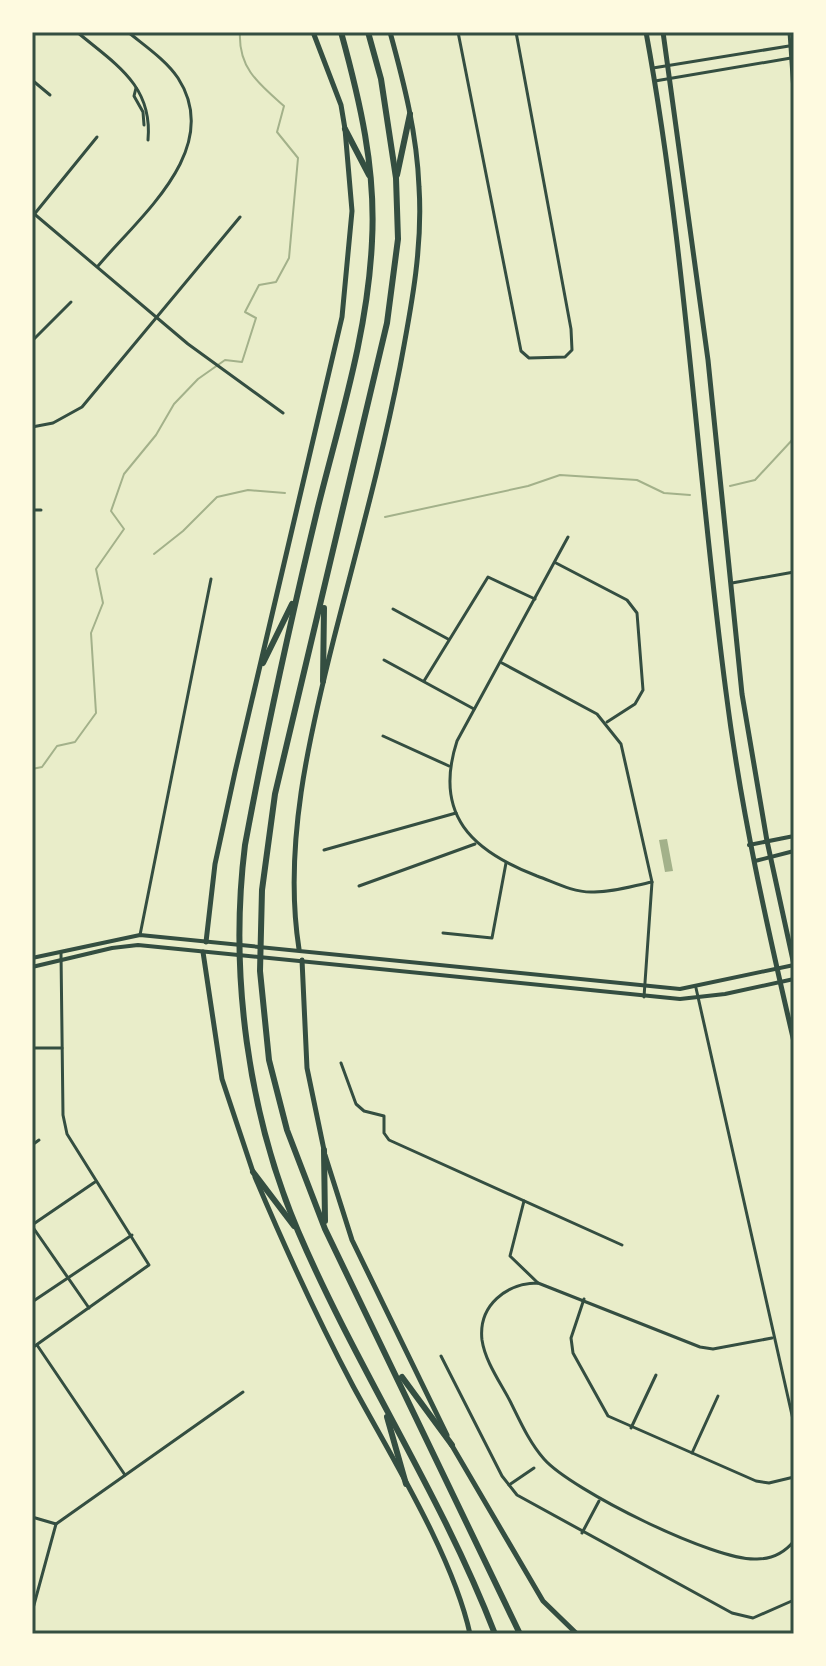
<svg xmlns="http://www.w3.org/2000/svg" width="826" height="1666" viewBox="0 0 826 1666" font-family="'Titillium Web',sans-serif">
<rect width="100%" height="100%" fill="#e9edc9"/>
<path fill="#a3b18a" d="M667,839L673,871L665,872L659,840Z"/>
<g fill="none" stroke-linecap="round" stroke-linejoin="round">
<g stroke="#a3b18a" stroke-width="2">
<path d="M730,486L755,480L794,438"/>
<path d="M385,517L528,486L560,475L637,480L664,493L690,495"/>
<path d="M154,554L183,531L217,497L248,490L285,493"/>
<path d="M32,769L42,767L57,746L75,742L96,713L91,633L103,603L96,569L124,529L111,511L124,474L156,435L174,404L198,379L225,360L242,362L256,318L245,312L259,285L276,282L289,258L298,158L277,132L284,106C259,84 238,68 240,32"/>
</g>
<g stroke="#344e41" stroke-width="3">
<path d="M77,32C115,64 153,85 148,140"/>
<path d="M458,32L521,351L529,358L565,357L572,350L571,329L516,32"/>
<path d="M789,32L794,106"/>
<path d="M516,34L526,32"/>
<path d="M653,68L789,46"/>
<path d="M32,80L50,95"/>
<path d="M655,81L791,58"/>
<path d="M136,88L134,96L143,112L144,125"/>
<path d="M32,212L188,344L283,413"/>
<path d="M32,217L97,137"/>
<path d="M98,266C140,216 224,149 178,78C166,60 145,46 128,32"/>
<path d="M32,341L71,302"/>
<path d="M32,427L53,423L82,407L240,217"/>
<path d="M32,510H41"/>
<path d="M568,537L457,741C433,815 472,851 537,876C554,882 572,892 591,892C611,893 632,886 652,882"/>
<path d="M556,563L627,600L637,613L643,690L635,704L607,722"/>
<path d="M732,583L794,572"/>
<path d="M393,609L448,639"/>
<path d="M384,660L474,709"/>
<path d="M502,663L597,714L621,744L652,882L644,997"/>
<path d="M424,681L488,577L535,599"/>
<path d="M383,736L449,766"/>
<path d="M324,850L456,813"/>
<path d="M359,886L475,844"/>
<path d="M443,933L492,938L506,863"/>
<path d="M140,935L211,579"/>
<path d="M696,988L794,1424"/>
<path d="M32,1048H62"/>
<path d="M341,1063L356,1104L364,1111L384,1116V1133L389,1140L622,1245"/>
<path d="M32,1145L39,1140"/>
<path d="M524,1201L510,1256L538,1283"/>
<path d="M32,1225L95,1182"/>
<path d="M32,1226L89,1308"/>
<path d="M584,1299L571,1338L573,1353L608,1416L756,1481L769,1483L794,1477"/>
<path d="M32,1302L132,1235"/>
<path d="M772,1338L713,1349L700,1347L538,1283C507,1283 478,1305 482,1340C485,1361 500,1382 510,1401C520,1421 529,1442 544,1459C571,1490 716,1562 757,1559C772,1559 785,1552 794,1541"/>
<path d="M37,1345L125,1475"/>
<path d="M32,1348L149,1265L67,1134L63,1115L61,953"/>
<path d="M441,1356L502,1476L517,1495L732,1613L753,1618L794,1600"/>
<path d="M631,1428L656,1375"/>
<path d="M692,1453L718,1396"/>
<path d="M509,1485L534,1468"/>
<path d="M32,1517L56,1524L243,1392"/>
<path d="M582,1533L599,1501"/>
<path d="M32,1612L56,1524"/>
</g>
<g stroke="#344e41" stroke-width="4">
<path d="M749,845L794,836"/>
<path d="M755,861L794,851"/>
<path d="M32,958L140,935L680,989L794,965"/>
<path d="M32,967L112,948L138,945L680,999L725,994L794,979"/>
</g>
<g stroke="#344e41" stroke-width="5">
<path d="M646,32C686,250 697,473 726,692C741,811 767,926 794,1042"/>
<path d="M663,32L708,360L742,694L767,841L794,965"/>
<path d="M206,942L215,864L235,772L342,317L352,211L345,129L341,105L313,32"/>
<path d="M299,949C283,847 309,737 334,638C357,548 382,459 400,367C411,308 423,248 419,187C417,134 404,83 390,32"/>
<path d="M203,952L222,1079L253,1172"/>
<path d="M302,960L307,1068L324,1150"/>
</g>
<g stroke="#344e41" stroke-width="5">
<path d="M325,1155L352,1240L447,1435"/>
<path d="M255,1177C285,1248 317,1318 353,1386C392,1458 453,1556 470,1634"/>
<path d="M451,1444L543,1601L577,1634"/>
</g>
<g stroke="#344e41" stroke-width="6">
<path d="M341,32C360,101 376,169 372,241C368,332 340,419 318,507C291,619 266,732 245,845C229,973 248,1113 298,1231C357,1369 441,1494 495,1634"/>
<path d="M368,32L381,79L396,178L398,239L387,323L275,794L262,890L260,971L269,1060L287,1130L325,1229L520,1634"/>
<path d="M345,129L369,175"/>
<path d="M397,175L410,114"/>
<path d="M263,663L292,604"/>
<path d="M323,681L324,608"/>
<path d="M324,1150L325,1221"/>
<path d="M253,1172L294,1226"/>
<path d="M402,1377L452,1445"/>
<path d="M387,1417L406,1484"/>
</g>
</g>
<rect width="826" height="1666" fill="none" stroke="#fefae0" stroke-width="68"/>
<rect x="34" y="34" width="758" height="1598" fill="none" stroke="#344e41" stroke-width="3"/>
</svg>
